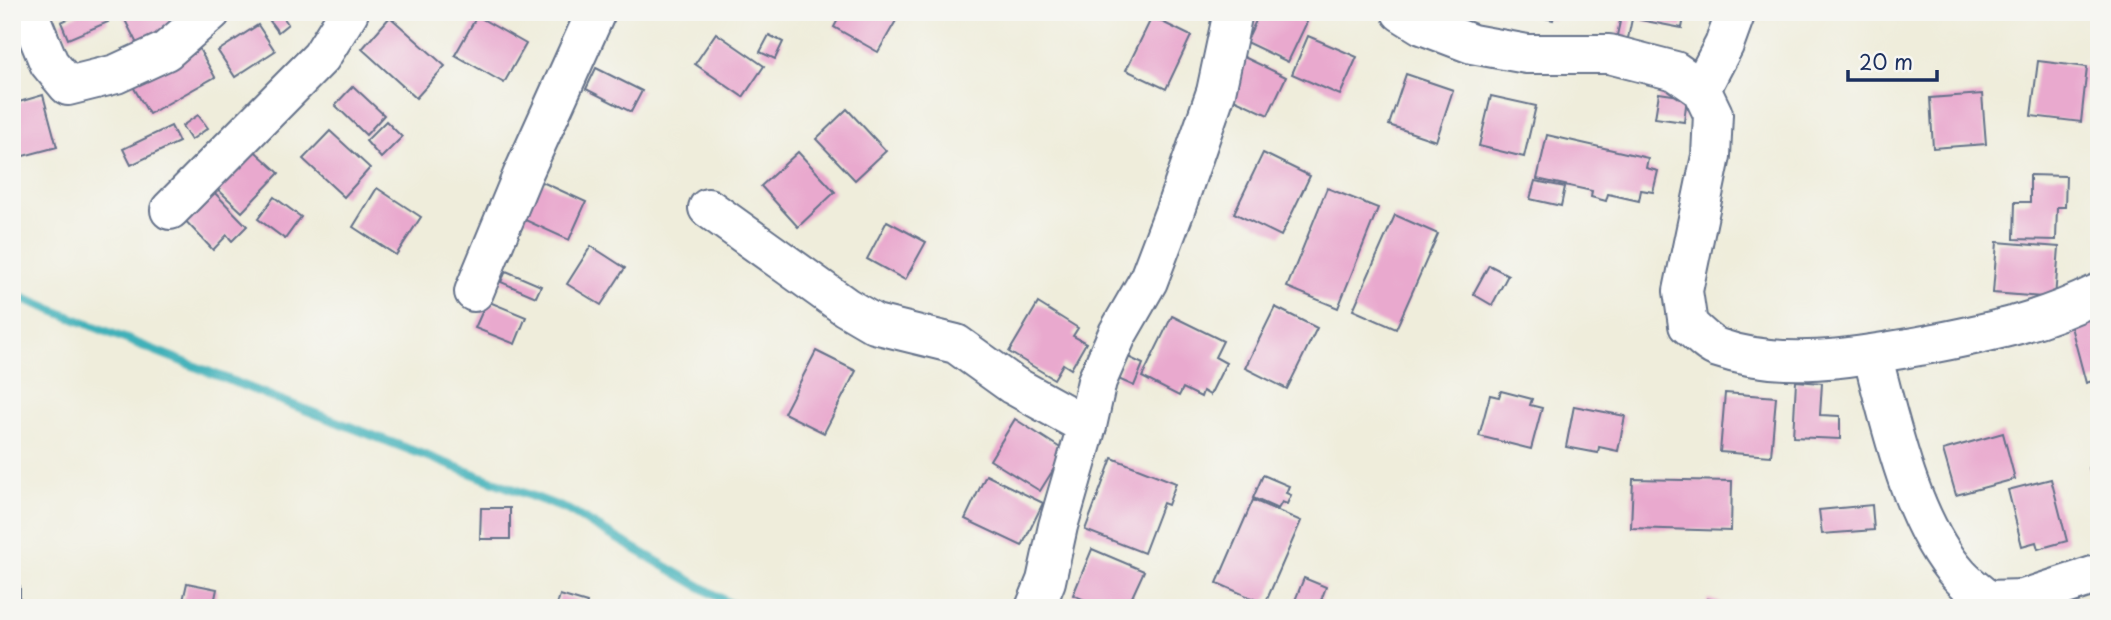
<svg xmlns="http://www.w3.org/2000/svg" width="2111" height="620" viewBox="0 0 2111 620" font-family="'Playpen Sans',sans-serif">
<rect width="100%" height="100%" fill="#f6f6f2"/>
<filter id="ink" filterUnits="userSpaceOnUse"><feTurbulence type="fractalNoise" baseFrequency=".0143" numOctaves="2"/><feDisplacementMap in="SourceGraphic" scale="14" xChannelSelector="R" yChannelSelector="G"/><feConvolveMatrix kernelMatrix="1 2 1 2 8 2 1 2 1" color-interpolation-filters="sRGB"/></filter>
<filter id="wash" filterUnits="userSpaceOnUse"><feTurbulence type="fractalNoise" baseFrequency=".00686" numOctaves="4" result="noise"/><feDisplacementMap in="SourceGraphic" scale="28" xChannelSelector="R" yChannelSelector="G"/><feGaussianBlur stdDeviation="1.57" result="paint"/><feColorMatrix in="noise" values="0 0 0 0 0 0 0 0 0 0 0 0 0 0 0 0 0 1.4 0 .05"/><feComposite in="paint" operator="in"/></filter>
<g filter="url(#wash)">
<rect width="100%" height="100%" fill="#efeddb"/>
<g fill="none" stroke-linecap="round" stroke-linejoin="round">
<path stroke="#41b1b9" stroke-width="9" d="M12,294L285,402L568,510L737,608"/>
</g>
<g id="blocks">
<g fill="#e9a9ce">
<path d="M84,12H104L108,22L68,39L61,22Z"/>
<path d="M121,12H174L182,29L140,50Z"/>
<path d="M842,12H901L878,52L834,27Z"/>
<path d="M1260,12H1287L1307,22L1288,62L1246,42Z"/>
<path d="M1523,12H1555L1553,20Z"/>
<path d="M1642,12H1685L1682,28L1640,20Z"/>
<path d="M281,14L288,24L278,32L270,21Z"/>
<path d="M477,16L526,44L504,83L455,55Z"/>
<path d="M390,17L445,66L416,98L362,49Z"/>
<path d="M1152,17L1191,36L1166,89L1126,70Z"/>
<path d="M1621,17L1632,19L1627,43L1616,40Z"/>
<path d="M258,25L275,51L235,77L218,51Z"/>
<path d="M716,33L764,66L743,97L695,64Z"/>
<path d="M769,35L783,42L775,59L760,52Z"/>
<path d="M1308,36L1357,57L1340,95L1292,74Z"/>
<path d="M197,45L215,77L149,114L131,83Z"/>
<path d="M1244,57L1286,77L1268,115L1225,95Z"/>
<path d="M2038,61L2087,67L2081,122L2031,116Z"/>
<path d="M596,68L642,91L631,112L586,89Z"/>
<path d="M1406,74L1453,90L1436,141L1389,125Z"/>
<path d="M353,86L384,115L366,135L335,105Z"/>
<path d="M1659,93L1687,97L1684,122L1655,118Z"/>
<path d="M1982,94L1986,144L1933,148L1930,98Z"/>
<path d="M43,95L57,147L12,159V104Z"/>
<path d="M1491,96L1536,106L1524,157L1479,146Z"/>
<path d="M847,109L886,151L855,180L816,139Z"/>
<path d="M198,115L208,128L191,140L182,126Z"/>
<path d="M386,121L402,137L381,158L366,141Z"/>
<path d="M171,126L179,142L131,165L123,149Z"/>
<path d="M330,131L370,168L344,197L303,159Z"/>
<path d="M1547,135L1648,158L1646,168L1658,171L1653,192L1641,190L1639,201L1608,194L1606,201L1591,197L1592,191L1537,179Z"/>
<path d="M248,145L279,173L242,212L212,184Z"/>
<path d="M798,152L835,192L798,227L761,186Z"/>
<path d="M1263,153L1310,176L1281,236L1234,213Z"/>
<path d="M2030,175L2066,176L2065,207H2057L2056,240L2014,239L2015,202H2030Z"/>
<path d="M540,181L586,202L569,240L523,219Z"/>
<path d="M1535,181L1565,187L1561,206L1530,199Z"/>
<path d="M209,187L247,226L232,241L227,235L213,250L180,215Z"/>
<path d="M377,188L421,217L396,255L353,227Z"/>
<path d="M1327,188L1378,208L1338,308L1287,287Z"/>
<path d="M274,197L301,217L285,239L258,219Z"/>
<path d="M1395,215L1438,234L1396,329L1353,310Z"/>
<path d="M887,221L926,242L905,280L867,259Z"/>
<path d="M1997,242L2059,247L2055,298L1993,293Z"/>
<path d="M591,246L625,268L601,305L567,284Z"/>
<path d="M1489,265L1508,275L1492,305L1473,294Z"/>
<path d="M506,271L541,286L536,297L501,282Z"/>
<path d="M487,301L526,317L515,344L475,328Z"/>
<path d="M1038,303L1078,328L1073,336L1086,343L1071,369L1063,364L1054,379L1009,352Z"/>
<path d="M1275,307L1317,328L1287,389L1245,368Z"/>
<path d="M1172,316L1223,341L1215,357L1226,363L1210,395L1203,391L1201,397L1183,388L1179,396L1142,377Z"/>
<path d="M2099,316V379L2086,383L2070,323Z"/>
<path d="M816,351L856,371L824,433L784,413Z"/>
<path d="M1126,356L1143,364L1134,386L1116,378Z"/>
<path d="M1796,381L1822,383L1820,415L1840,416V439L1793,437Z"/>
<path d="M1501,391L1532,399L1530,405L1542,408L1531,449L1479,436L1490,395L1499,397Z"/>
<path d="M1725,393L1776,397L1771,456L1720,452Z"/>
<path d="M1574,406L1625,416L1618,451L1599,447L1598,453L1566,447Z"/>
<path d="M1015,419L1065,451L1040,491L990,460Z"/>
<path d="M2003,433L2015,479L1956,495L1943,450Z"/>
<path d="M1112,458L1176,483L1168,505L1163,503L1144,553L1085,530Z"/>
<path d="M2099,465V504H2098L2089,467Z"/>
<path d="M986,475L1043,503L1022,546L965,519Z"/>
<path d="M1263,475L1289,486L1286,493L1291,495L1287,504L1282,502L1278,509L1253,498Z"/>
<path d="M1633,479L1732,481L1731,531L1631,528Z"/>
<path d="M2051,479L2067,541L2038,549L2036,542L2022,546L2008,490Z"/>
<path d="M1253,500L1301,521L1265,604L1217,583Z"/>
<path d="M1872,505L1874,530L1822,534L1819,510Z"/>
<path d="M481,508H510V539H480Z"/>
<path d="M1092,549L1144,571L1127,608H1103L1073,595Z"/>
<path d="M1304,578L1326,587L1318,608H1292Z"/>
<path d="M187,583L217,589L213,608L182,605Z"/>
<rect x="12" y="586" width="8" height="22"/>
<path d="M560,595L587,603L586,608H556Z"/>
<path d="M1708,599L1735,607V608H1705Z"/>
</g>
</g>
</g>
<g filter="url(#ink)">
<use href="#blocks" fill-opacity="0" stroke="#65728a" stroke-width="2"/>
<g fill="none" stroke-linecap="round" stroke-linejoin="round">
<g stroke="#65728a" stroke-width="42">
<g id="minor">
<path d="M28,12L49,63L68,86L116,74L166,51L211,12"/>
<path d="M1401,12L1422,25L1472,44L1527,54H1609L1675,71L1701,89L1713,114L1711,156L1683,291L1688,325C1697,332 1707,344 1718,348C1784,371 1857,357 1925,345C1990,332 2039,323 2099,293"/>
<path d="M1701,89L1724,45L1736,12"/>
<path d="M708,208L846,307L875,324L956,344L1013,385L1087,426"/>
<path d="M170,210L321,57L349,12"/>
<path d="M474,292L522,176L596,12"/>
<path d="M1872,354C1890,422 1911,522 1959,575C1967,584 1978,592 1987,600L2023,599L2099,574"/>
<path d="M1035,608L1046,581L1058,526L1087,426L1097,381L1118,333L1148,281L1175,210L1216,92L1233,12"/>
</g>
</g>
<use href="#minor" stroke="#fff" stroke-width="38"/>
</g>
</g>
<rect width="2111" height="620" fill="none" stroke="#f6f6f2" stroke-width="42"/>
<path d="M1848 70v10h89v-10" fill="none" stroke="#1b2f5e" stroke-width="3.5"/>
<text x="1859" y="70" font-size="21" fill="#1b2f5e" stroke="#f6f6f2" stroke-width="5" paint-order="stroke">20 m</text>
</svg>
